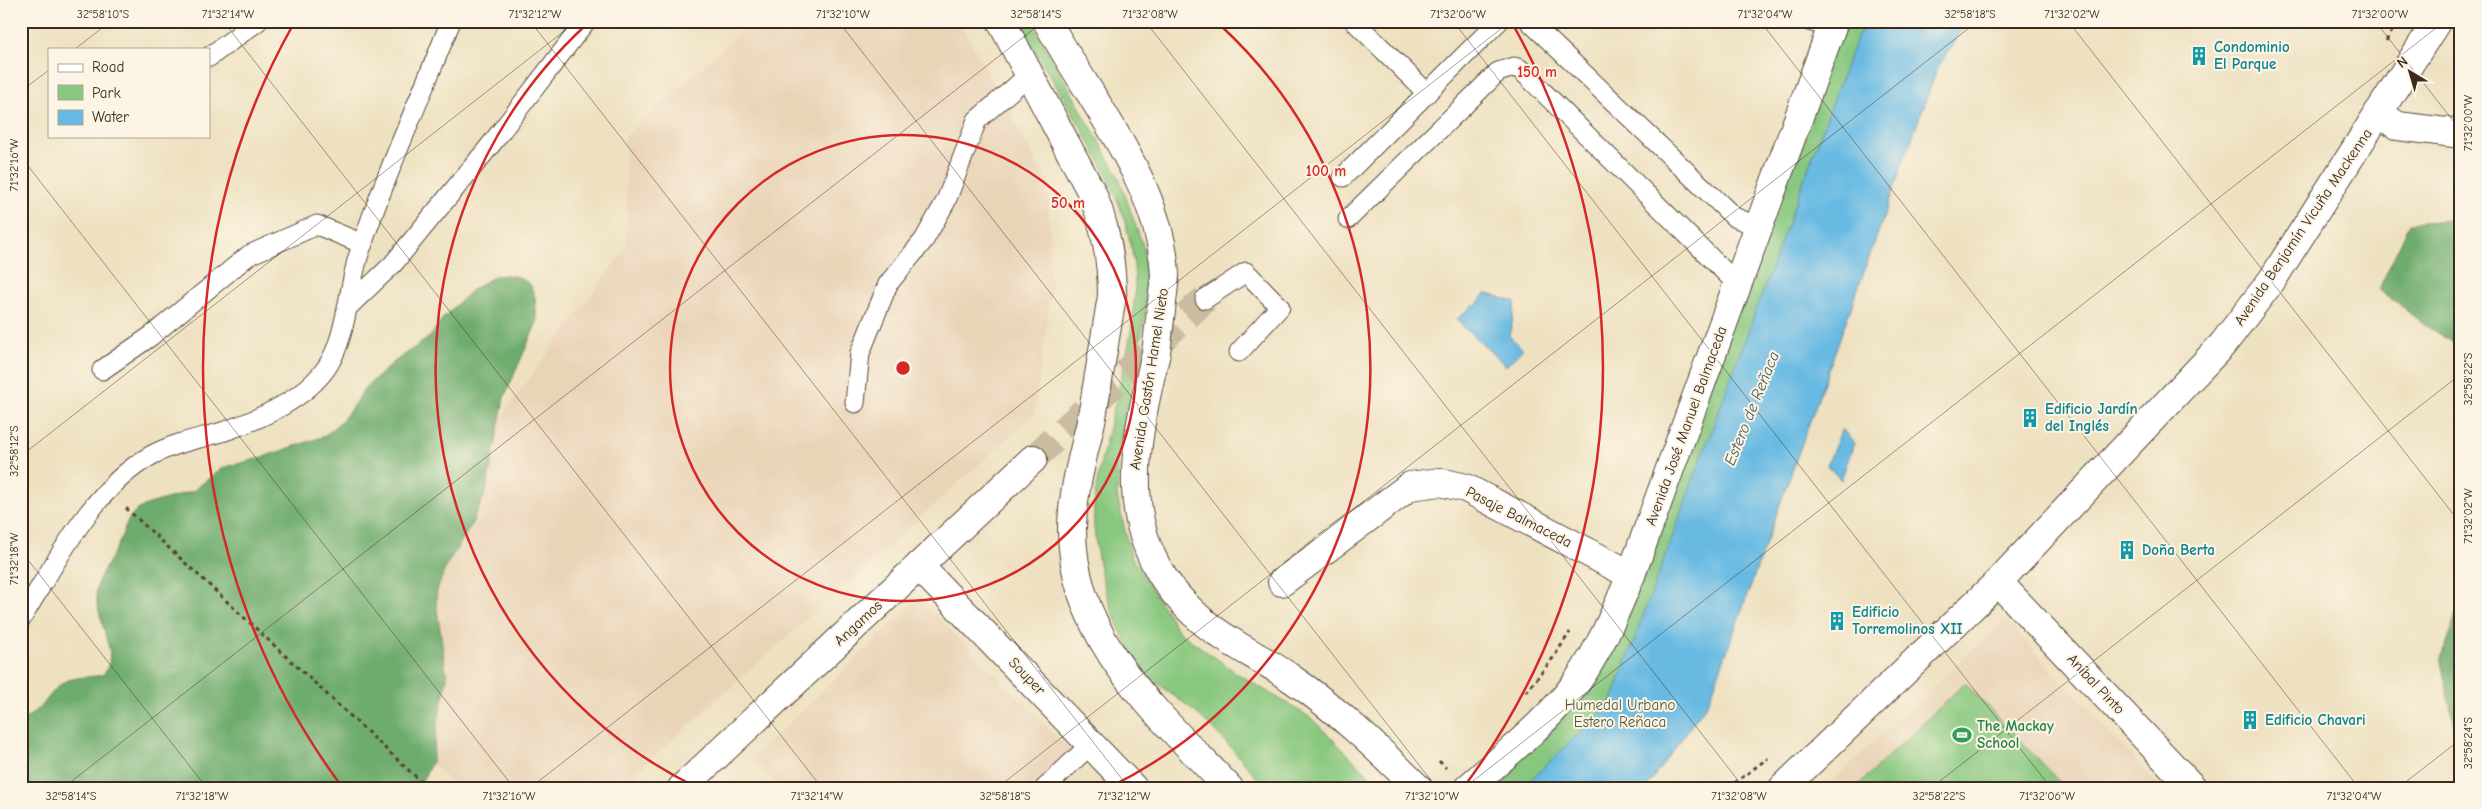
<svg xmlns="http://www.w3.org/2000/svg" width="2482" height="809" viewBox="0 0 2482 809" font-family="'Comic Neue',sans-serif">
<rect width="100%" height="100%" fill="#fcf5e5"/>
<filter id="ink" filterUnits="userSpaceOnUse"><feTurbulence type="fractalNoise" baseFrequency=".02" numOctaves="2"/><feDisplacementMap in="SourceGraphic" scale="10" xChannelSelector="R" yChannelSelector="G"/><feConvolveMatrix kernelMatrix="1 2 1 2 8 2 1 2 1" color-interpolation-filters="sRGB"/></filter>
<filter id="wash" filterUnits="userSpaceOnUse"><feTurbulence type="fractalNoise" baseFrequency=".0096" numOctaves="4" result="noise"/><feDisplacementMap in="SourceGraphic" scale="20" xChannelSelector="R" yChannelSelector="G"/><feGaussianBlur stdDeviation="1.12" result="paint"/><feColorMatrix in="noise" values="0 0 0 0 0 0 0 0 0 0 0 0 0 0 0 0 0 1.4 0 .05"/><feComposite in="paint" operator="in"/></filter>
<g filter="url(#wash)">
<rect width="100%" height="100%" fill="#eee1c1"/>
<g fill="#e9d4b8">
<path d="M753,21H959L1048,182L1051,292L1034,415L619,788H457L306,643L468,461L627,247L625,137Z"/>
<path d="M919,598L1082,762L1054,788H779L753,758Z"/>
<path d="M2005,619L2162,788H1825Z"/>
</g>
<g fill="#88c77e" stroke="#62784e">
<path d="M1018,21H1031L1118,175L1144,249L1146,311L1119,445L1117,496L1131,556L1179,632L1238,674L1311,718L1377,783L1371,788H1266C1243,762 1221,734 1195,712C1182,700 1166,692 1154,680C1116,643 1098,577 1094,526C1092,497 1100,468 1106,440C1119,383 1139,325 1134,266C1126,180 1058,96 1018,21Z"/>
<path d="M1836,21H1939L1628,788H1488L1594,661Z"/>
<path d="M1965,683L2065,788H1855Z"/>
</g>
<g fill="#6eac6d" stroke="#546b46">
<path d="M2461,219V348L2426,326L2379,289L2410,223Z"/>
<path d="M506,275L519,277L530,284L535,297L537,322L504,398L486,492L469,529L446,566L437,590L436,602L447,678L437,726L432,762L418,788H21V722C27,717 34,713 40,707C50,698 55,685 69,680C81,676 92,678 104,674L109,664L110,652L97,603L96,591L99,579L119,543L128,520L136,511L146,505L193,491L222,468L260,458L325,436L345,417L367,386L394,362L431,336L442,319L472,290L495,276Z"/>
<path d="M2461,597V758L2441,662Z"/>
</g>
<g fill="#67bae3" stroke="#517280">
<path d="M1865,21H1968L1937,69L1709,701L1646,788H1522L1611,703L1851,52Z"/>
<path d="M1485,293L1515,302L1510,337L1523,349L1506,366L1456,320L1474,304L1476,306Z"/>
<path d="M1842,429L1854,443L1841,480L1827,465Z"/>
</g>
</g>
<g filter="url(#ink)">
<g fill="none" stroke-linecap="round" stroke-linejoin="round">
<path stroke="#cabca0" stroke-width="28" stroke-dasharray="28 14" stroke-linecap="butt" d="M1033,459L1205,299"/>
<g stroke="#564536" stroke-width="21">
<g id="lane">
<path d="M1354,21L1427,93L1499,21"/>
<path d="M1529,21L1734,217L1759,227"/>
<path d="M1809,21L1832,28"/>
<path d="M209,57L258,21"/>
<path d="M1343,177L1427,93"/>
<path d="M1348,219L1498,72L1514,67L1520,69L1738,285"/>
<path d="M1205,299L1246,272L1280,307L1239,352"/>
<path d="M348,307L393,264L489,147L586,21"/>
<path d="M102,370L151,336L249,255L317,225L363,244"/>
<path d="M855,403L860,353L888,284L924,240L946,201L977,120L1029,75"/>
<path d="M21,619C56,563 92,488 152,455C174,443 198,439 222,432C258,420 305,399 327,367C347,337 348,288 359,254C385,175 420,99 451,21"/>
<path d="M1045,788L1092,743"/>
</g>
</g>
<g stroke="#564536" stroke-width="30">
<g id="street">
<path d="M2378,113L2398,126L2454,133L2461,130"/>
<path d="M919,566L1133,788"/>
<path d="M1282,582L1410,486L1440,482L1466,488L1631,575"/>
<path d="M682,788L1033,459"/>
</g>
</g>
<g stroke="#564536" stroke-width="30">
<g id="secondary">
<path d="M1001,21L1093,195C1106,229 1112,260 1112,296"/>
<path d="M1047,21C1089,99 1162,185 1165,276"/>
<path d="M1156,353C1132,453 1113,543 1200,619C1227,643 1263,658 1292,679C1338,710 1378,749 1418,788"/>
<path d="M1092,417C1084,453 1072,492 1072,529C1072,641 1158,713 1229,788"/>
<path d="M1998,582L2193,788"/>
<path d="M1468,788C1502,758 1537,730 1566,696C1594,663 1615,614 1631,575L1834,21"/>
<path d="M1783,788L1998,582L2223,344L2272,280L2437,21"/>
</g>
</g>
<g stroke="#564536" stroke-width="3" stroke-dasharray="4 4" stroke-linecap="butt">
<path d="M2386,41L2398,21"/>
<path d="M126,508L428,788"/>
<path d="M1526,692L1553,658L1570,632"/>
<path d="M1439,761L1446,768"/>
<path d="M1728,788L1768,758"/>
</g>
<use href="#lane" stroke="#fff" stroke-width="19"/>
<use href="#street" stroke="#fff" stroke-width="28"/>
<use href="#secondary" stroke="#fff" stroke-width="28"/>
<g stroke="#564536" stroke-width="30" stroke-linecap="butt">
<g id="secondary-bridge">
<path d="M1156,353L1165,276"/>
<path d="M1092,417L1112,296"/>
</g>
</g>
<use href="#secondary-bridge" stroke="#fff" stroke-width="28"/>
</g>
</g>
<path fill="none" stroke="#3b2a1e" stroke-width="1" stroke-opacity="0.45" d="M223,21L822,788M530,21L1129,788M838,21L1437,788M1145,21L1744,788M1453,21L2051,788M1760,21L2359,788M2068,21L2461,524M2375,21L2461,131M75,49L111,21M21,91L49,70M21,157L514,788M21,456L577,21M21,551L207,788M63,788L1044,21M530,788L1511,21M997,788L1978,21M1464,788L2445,21M1931,788L2461,374M2398,788L2461,739"/>
<g fill="none" stroke="#d62828" stroke-width="2.5">
<circle cx="903" cy="368" r="233"/>
<path d="M698 788A467 467 0 0 1 587 24M1219 24A467 467 0 0 1 1108 788"/>
<path d="M340 784A700 700 0 0 1 294 23M1512 23A700 700 0 0 1 1466 784"/>
</g>
<defs>
<g id="building-bare" transform="scale(1.5)"><path d="M-4-6H4V6H1V3H-1V6H-4ZM-2.5-4.3h1.7v1.8h-1.7ZM.8-4.3h1.7v1.8H.8ZM-2.5-1h1.7V.8h-1.7ZM.8-1h1.7V.8H.8Z" fill="#0f9aa8" stroke="#fcf5e5" stroke-width="2.5" paint-order="stroke"/></g>
<g id="stadium-bare" transform="scale(1.5)"><path d="M0-5a6.5 5 0 1 0 0 10a6.5 5 0 1 0 0-10ZM-3.5-1.8h7v3.6h-7Z" fill="#2e9e5b" stroke="#fcf5e5" stroke-width="2.5" paint-order="stroke"/></g>
</defs>
<g fill-rule="evenodd">
<use href="#building-bare" x="2199" y="56"/>
<use href="#building-bare" x="2030" y="418"/>
<use href="#building-bare" x="2127" y="550"/>
<use href="#building-bare" x="1837" y="621"/>
<use href="#building-bare" x="2250" y="720"/>
<use href="#stadium-bare" x="1962" y="735"/>
</g>
<g text-anchor="middle" stroke-width="4" stroke-linejoin="round" paint-order="stroke">
<g font-size="15" font-weight="bold" fill="#0d838f" stroke="#fcf5e5" text-anchor="start">
<text x="2214" y="52">Condominio<tspan x="2214" dy="17">El Parque</tspan></text>
<text x="2045" y="414">Edificio Jardín<tspan x="2045" dy="17">del Inglés</tspan></text>
<text x="2142" y="555">Doña Berta</text>
<text x="1852" y="617">Edificio<tspan x="1852" dy="17">Torremolinos XII</tspan></text>
<text x="2265" y="725">Edificio Chavari</text>
</g>
<g font-size="15" fill="#3b2a1e" stroke="#fcf5e5">
<text transform="translate(2303 227) rotate(-56)" y="5">Avenida Benjamín Vicuña Mackenna</text>
<text transform="translate(1149 379) rotate(-81)" y="5">Avenida Gastón Hamel Nieto</text>
<text transform="translate(1686 426) rotate(-70)" y="5">Avenida José Manuel Balmaceda</text>
<text transform="translate(1519 517) rotate(27)" y="5">Pasaje Balmaceda</text>
<text transform="translate(858 623) rotate(-43)" y="5">Angamos</text>
<text transform="translate(1027 676) rotate(46)" y="5">Souper</text>
<text transform="translate(2096 684) rotate(47)" y="5">Aníbal Pinto</text>
</g>
<g font-size="15" fill="#52593b" stroke="#fcf5e5">
<text x="1620" y="710">Humedal Urbano<tspan x="1620" dy="17">Estero Reñaca</tspan></text>
</g>
<g font-size="15" font-weight="bold" fill="#27864d" stroke="#fcf5e5" text-anchor="start">
<text x="1977" y="731">The Mackay<tspan x="1977" dy="17">School</tspan></text>
</g>
<g font-size="16" font-style="italic" fill="#485559" stroke="#fcf5e5">
<text transform="translate(1751 408) rotate(-68)" y="6">Estero de Reñaca</text>
</g>
</g>
<circle cx="903" cy="368" r="8" fill="#d62828" stroke="#fcf5e5" stroke-width="2.5"/>
<g font-size="15" text-anchor="middle" font-weight="bold" fill="#d62828" stroke="#fcf5e5" stroke-width="4" stroke-linejoin="round" paint-order="stroke">
<text x="1537" y="77">150 m</text>
<text x="1326" y="176">100 m</text>
<text x="1068" y="208">50 m</text>
</g>
<rect width="2482" height="809" fill="none" stroke="#fcf5e5" stroke-width="55"/>
<rect x="48" y="48" width="162" height="90" fill="#fcf5e5" stroke="#afa495"/>
<rect x="58" y="64" width="25" height="8" fill="#ffffff" stroke="#afa495"/>
<text x="92" y="72" font-size="15" fill="#3b2a1e">Road</text>
<rect x="58" y="85" width="25" height="15" fill="#88c77e" stroke="#afa495"/>
<text x="92" y="98" font-size="15" fill="#3b2a1e">Park</text>
<rect x="58" y="110" width="25" height="15" fill="#67bae3" stroke="#afa495"/>
<text x="92" y="122" font-size="15" fill="#3b2a1e">Water</text>
<g transform="translate(2410 72) rotate(322)" stroke="#fcf5e5" stroke-width="4" paint-order="stroke">
<path d="M0-4L9 19L0 12L-9 19Z" fill="#3b2a1e"/>
<text y="-8" font-size="14" font-weight="bold" text-anchor="middle" fill="#3b2a1e">N</text>
</g>
<rect x="28" y="28" width="2426" height="754" fill="none" stroke="#3b2a1e" stroke-width="2"/>
<g font-size="12" text-anchor="middle" fill="#3b2a1e">
<text x="103" y="18">32°58'10"S</text>
<text x="228" y="18">71°32'14"W</text>
<text x="535" y="18">71°32'12"W</text>
<text x="843" y="18">71°32'10"W</text>
<text x="1036" y="18">32°58'14"S</text>
<text x="1150" y="18">71°32'08"W</text>
<text x="1458" y="18">71°32'06"W</text>
<text x="1765" y="18">71°32'04"W</text>
<text x="1970" y="18">32°58'18"S</text>
<text x="2072" y="18">71°32'02"W</text>
<text x="2380" y="18">71°32'00"W</text>
<text transform="translate(2468 123) rotate(-90)" y="4">71°32'00"W</text>
<text transform="translate(14 165) rotate(-90)" y="4">71°32'16"W</text>
<text transform="translate(2468 379) rotate(-90)" y="4">32°58'22"S</text>
<text transform="translate(14 451) rotate(-90)" y="4">32°58'12"S</text>
<text transform="translate(2468 516) rotate(-90)" y="4">71°32'02"W</text>
<text transform="translate(14 559) rotate(-90)" y="4">71°32'18"W</text>
<text transform="translate(2468 743) rotate(-90)" y="4">32°58'24"S</text>
<text x="71" y="800">32°58'14"S</text>
<text x="202" y="800">71°32'18"W</text>
<text x="509" y="800">71°32'16"W</text>
<text x="817" y="800">71°32'14"W</text>
<text x="1005" y="800">32°58'18"S</text>
<text x="1124" y="800">71°32'12"W</text>
<text x="1432" y="800">71°32'10"W</text>
<text x="1739" y="800">71°32'08"W</text>
<text x="1939" y="800">32°58'22"S</text>
<text x="2047" y="800">71°32'06"W</text>
<text x="2354" y="800">71°32'04"W</text>
</g>
</svg>
